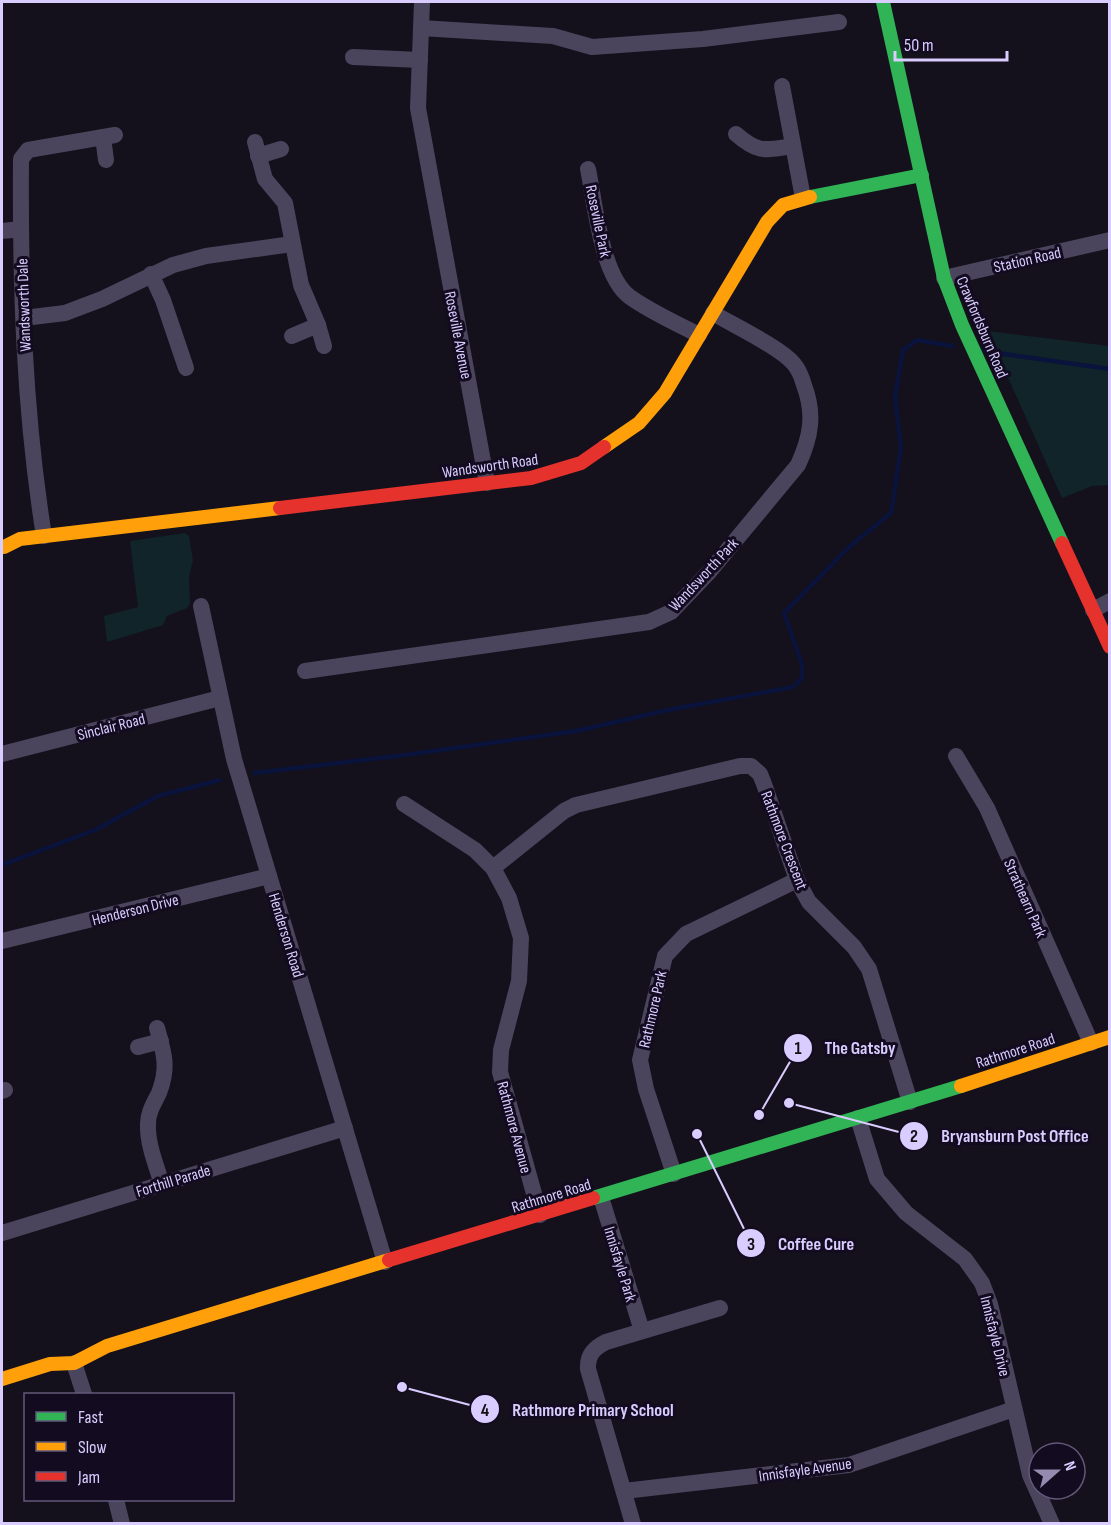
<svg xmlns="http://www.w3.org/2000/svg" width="1111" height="1525" viewBox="0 0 1111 1525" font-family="'Sofia Sans Condensed',sans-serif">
<rect width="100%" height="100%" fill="#14111c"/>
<g fill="#102429">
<path d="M987,331L1109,346V485L1092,486L1062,498Z"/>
<path d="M185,533L189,536L193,561L189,576L190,603L187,608L167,616L163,625L107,642L104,616L138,607L130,541Z"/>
</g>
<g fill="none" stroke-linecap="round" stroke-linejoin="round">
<g stroke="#09133b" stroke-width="4.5">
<path d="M983,351L1110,369"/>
<path d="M254,773L405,755L576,731L668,710L793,687L802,678V664L784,613L849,547L891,513L901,448L895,397L903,350L917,340L952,346"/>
<path d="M2,865L95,830L158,796L220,780"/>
</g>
<g stroke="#4a455d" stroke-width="16">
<path d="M422,2L418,108L487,483"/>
<path d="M421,28L553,36L592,47L703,39L839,22"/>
<path d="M353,57L420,60"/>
<path d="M782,86L803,198"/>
<path d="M736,134C759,154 765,150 793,146"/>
<path d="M103,137L106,160"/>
<path d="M255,142L265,179L285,203L301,285L318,325L324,346"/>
<path d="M258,156L281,149"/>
<path d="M588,169C595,203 601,276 630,297C651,312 676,323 699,335"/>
<path d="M2,231L21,229"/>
<path d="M151,274L163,300L186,368"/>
<path d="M944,278L1110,240"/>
<path d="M24,318L65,313L102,299L173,265L206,256L292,244"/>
<path d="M292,336L318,325"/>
<path d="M44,536C24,411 20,285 21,159L28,150L115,135"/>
<path d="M201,606L234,759L385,1262"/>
<path d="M1093,610L1110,601"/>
<path d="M305,671L649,622L671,612L710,571L798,465C811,437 815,414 804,385C802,378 799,370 794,364C781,348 733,325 713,313"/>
<path d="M2,754L220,698"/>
<path d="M956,756L987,808L1091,1043"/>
<path d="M404,804L475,850L493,868L509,898L521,938L519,981L501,1050L500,1072L540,1215"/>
<path d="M493,868L564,811L576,805L740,766H751L760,774L764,784L797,880L809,902L854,947L869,969L910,1102"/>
<path d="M2,941L269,876"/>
<path d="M157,1028C164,1053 169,1067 159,1093C154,1103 148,1112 148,1124C147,1143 156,1165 162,1184"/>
<path d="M138,1047L161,1041"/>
<path d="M2,1091L5,1090"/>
<path d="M858,1118L877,1179L906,1213L965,1259L982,1283L990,1304L1030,1475L1052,1524"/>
<path d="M674,1174L646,1089L640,1060L665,956L686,934L797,880"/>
<path d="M601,1197L642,1331"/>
<path d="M2,1233L345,1128"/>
<path d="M74,1363L84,1394"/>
<path d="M624,1491L849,1465L1014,1409"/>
<path d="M116,1500L122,1524"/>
<path d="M633,1524L588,1369C587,1355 594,1348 606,1342L720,1308"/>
</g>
<g stroke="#30b455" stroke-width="14">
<path d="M883,2L944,278L962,325L1062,543"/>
<path d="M810,197L922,175"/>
<path d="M593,1198L961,1086"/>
</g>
<g stroke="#ff9f0a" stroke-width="14">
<path d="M604,447L639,423L665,393L767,222L783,205L810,197"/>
<path d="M4,547L20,539L280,508"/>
<path d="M961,1086L1110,1037"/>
<path d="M2,1379L50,1364L74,1363L107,1346L389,1260"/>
</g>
<g stroke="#e5322d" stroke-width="14">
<path d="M280,508L531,478L581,463L604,447"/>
<path d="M1062,543L1110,647"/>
<path d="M389,1260L593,1198"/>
</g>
</g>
<g text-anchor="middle" stroke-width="6" stroke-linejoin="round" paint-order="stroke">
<g font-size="16" fill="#d9ccff" stroke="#130c21">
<text transform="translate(599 221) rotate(78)" y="6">Roseville Park</text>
<text transform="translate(1027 259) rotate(-13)" y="6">Station Road</text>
<text transform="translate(23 305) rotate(-92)" y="6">Wandsworth Dale</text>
<text transform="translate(983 327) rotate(67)" y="6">Crawfordsburn Road</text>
<text transform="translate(459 335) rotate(79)" y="6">Roseville Avenue</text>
<text transform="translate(490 465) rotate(-8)" y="6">Wandsworth Road</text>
<text transform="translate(703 574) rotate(-47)" y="6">Wandsworth Park</text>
<text transform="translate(111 726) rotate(-14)" y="6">Sinclair Road</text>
<text transform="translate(785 840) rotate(69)" y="6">Rathmore Crescent</text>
<text transform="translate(1026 898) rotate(66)" y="6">Strathearn Park</text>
<text transform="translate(135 909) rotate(-14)" y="6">Henderson Drive</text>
<text transform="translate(287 935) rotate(73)" y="6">Henderson Road</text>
<text transform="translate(652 1009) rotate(-77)" y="6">Rathmore Park</text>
<text transform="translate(1015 1050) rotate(-18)" y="6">Rathmore Road</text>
<text transform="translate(515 1127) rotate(75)" y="6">Rathmore Avenue</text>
<text transform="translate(173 1180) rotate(-17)" y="6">Forthill Parade</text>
<text transform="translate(551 1195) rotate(-17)" y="6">Rathmore Road</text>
<text transform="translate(621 1264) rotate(73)" y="6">Innisfayle Park</text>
<text transform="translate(996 1336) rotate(76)" y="6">Innisfayle Drive</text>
<text transform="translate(805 1469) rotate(-8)" y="6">Innisfayle Avenue</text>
</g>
</g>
<path fill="none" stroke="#d9ccff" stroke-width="2" d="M759 1115L798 1048M789 1103L914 1136M697 1134L751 1243M402 1387L485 1409"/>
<g fill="#d9ccff" stroke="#130c21" stroke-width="2">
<circle cx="759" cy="1115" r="6"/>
<circle cx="789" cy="1103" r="6"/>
<circle cx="697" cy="1134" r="6"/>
<circle cx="402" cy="1387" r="6"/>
<circle cx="798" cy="1048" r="15"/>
<circle cx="914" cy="1136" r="15"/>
<circle cx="751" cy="1243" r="15"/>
<circle cx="485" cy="1409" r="15"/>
</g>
<g font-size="18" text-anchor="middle" font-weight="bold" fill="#111">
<text x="798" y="1054">1</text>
<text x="914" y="1142">2</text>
<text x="751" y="1250">3</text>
<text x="485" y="1416">4</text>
</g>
<g font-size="18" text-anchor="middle" font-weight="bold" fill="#d9ccff" stroke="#130c21" stroke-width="6" stroke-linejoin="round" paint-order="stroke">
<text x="860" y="1054">The Gatsby</text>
<text x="1015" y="1142">Bryansburn Post Office</text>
<text x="816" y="1250">Coffee Cure</text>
<text x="593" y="1416">Rathmore Primary School</text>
</g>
<rect width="1111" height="1525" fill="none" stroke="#d9ccff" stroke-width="6"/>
<rect x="24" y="1393" width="210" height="108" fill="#130c21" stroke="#62597a" stroke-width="1.5"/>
<rect x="36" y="1412" width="30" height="9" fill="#30b455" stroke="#62597a" stroke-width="1.5"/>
<text x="78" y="1423" font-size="18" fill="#d9ccff">Fast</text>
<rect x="36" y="1442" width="30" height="9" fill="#ff9f0a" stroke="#62597a" stroke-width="1.5"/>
<text x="78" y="1453" font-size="18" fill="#d9ccff">Slow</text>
<rect x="36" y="1472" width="30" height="9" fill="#e5322d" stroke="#62597a" stroke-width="1.5"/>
<text x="78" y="1483" font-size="18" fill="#d9ccff">Jam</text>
<g transform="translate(1057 1471) rotate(69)"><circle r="28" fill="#130c21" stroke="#62597a" stroke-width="1.5"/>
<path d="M0-4.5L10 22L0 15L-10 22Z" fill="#948bb0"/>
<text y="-9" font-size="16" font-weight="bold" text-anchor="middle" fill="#d9ccff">N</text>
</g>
<path d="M895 51v9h112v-9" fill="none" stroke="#d9ccff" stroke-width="3"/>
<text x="904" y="51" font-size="18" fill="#d9ccff" stroke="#130c21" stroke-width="4.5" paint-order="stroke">50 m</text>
</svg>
